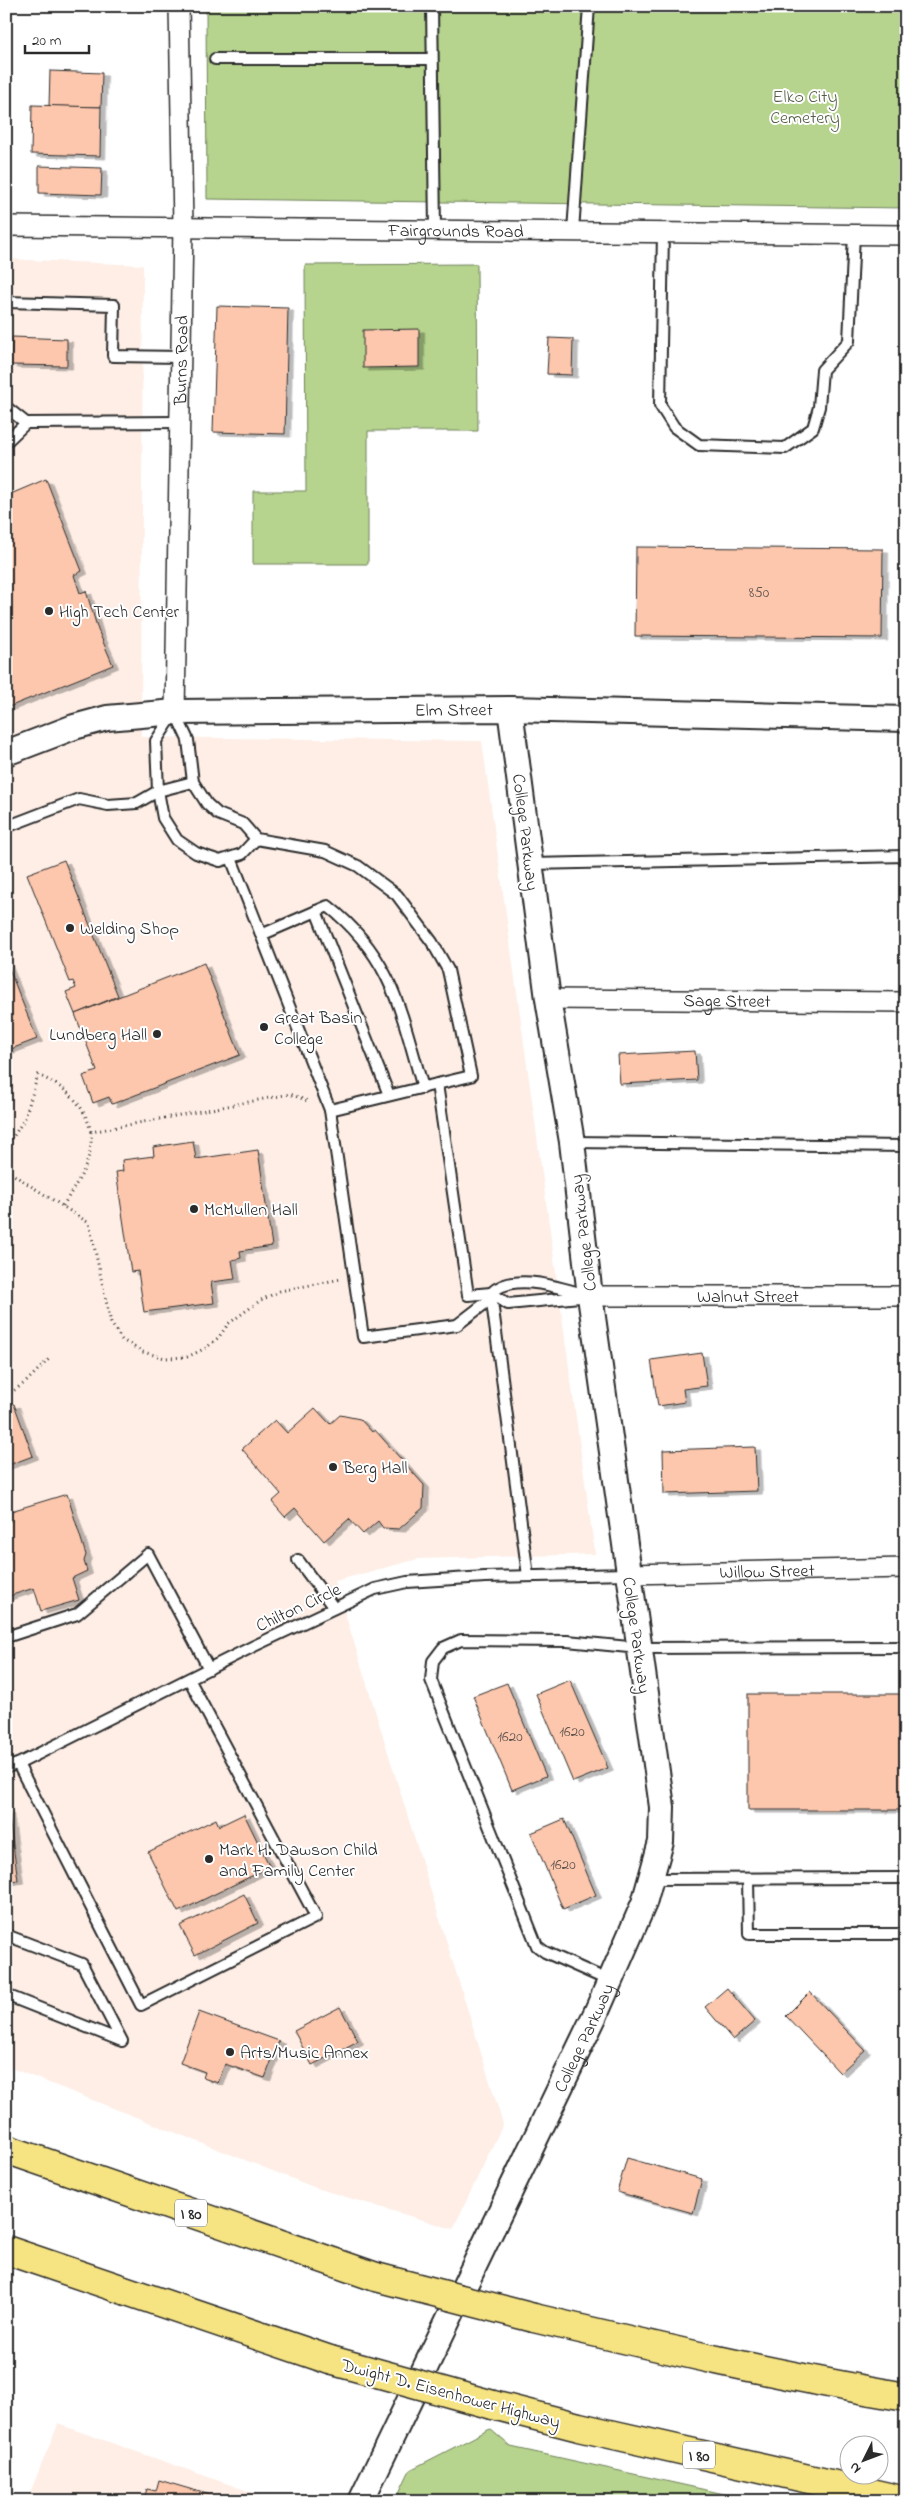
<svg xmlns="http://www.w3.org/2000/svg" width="912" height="2507" viewBox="0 0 912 2507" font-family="'Indie Flower',sans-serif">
<defs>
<filter id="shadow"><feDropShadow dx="5.5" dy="3" stdDeviation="0" flood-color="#0004"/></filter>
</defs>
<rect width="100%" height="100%" fill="#fff"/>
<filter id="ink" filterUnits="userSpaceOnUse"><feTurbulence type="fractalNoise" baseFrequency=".02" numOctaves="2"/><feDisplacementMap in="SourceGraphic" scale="10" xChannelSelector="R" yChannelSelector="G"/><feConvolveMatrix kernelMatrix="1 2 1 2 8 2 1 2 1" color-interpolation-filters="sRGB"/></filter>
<g filter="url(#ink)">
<g fill="#feeee6">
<path d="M6,259L143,265L141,737L482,741L595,1554L418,1559L335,1581L503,2124L453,2229L316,2188L6,2066Z"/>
<path d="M58,2424L276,2501H34L29,2495Z"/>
</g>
<g fill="#b6d48d" stroke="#70805c">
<path d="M206,6H906V208L207,199Z"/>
<path d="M477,264L478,431H368V564H253V491H306L305,265Z"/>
<path d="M490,2429L511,2447L756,2501H395L410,2470Z"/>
</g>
<g fill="#fcc7ad" stroke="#2b2b2b" filter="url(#shadow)">
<path d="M50,71L102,73L101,107L49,106Z"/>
<path d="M32,105L101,107L100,156L31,154Z"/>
<path d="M39,166L102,168L101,195L39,193Z"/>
<path d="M217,306L288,308L285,434L213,432Z"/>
<path d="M419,329V367L363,368V330Z"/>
<path d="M12,337L67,339V366L11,365Z"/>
<path d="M549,338L573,339L572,375L547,374Z"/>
<path d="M46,479L82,571L74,575L80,593L86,591L98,630L113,665L6,708V496Z"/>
<path d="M636,547L883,549L882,638L635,636Z"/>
<path d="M64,860L118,996L75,1014L66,992L76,988L73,981L70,982L27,874Z"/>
<path d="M6,961L37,1039L6,1051Z"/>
<path d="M204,963L240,1055L112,1104L109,1097L93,1103L83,1076L97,1071L75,1014Z"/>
<path d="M695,1051L697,1080L620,1084L618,1055Z"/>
<path d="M193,1141L196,1159L258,1150L272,1246L240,1251L241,1258L232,1260L235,1279L211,1282L214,1303L144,1312L138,1271L131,1272L116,1172L123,1171L122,1160L154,1156L153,1147Z"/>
<path d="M702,1353L707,1386L683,1389L685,1402L658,1406L651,1360Z"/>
<path d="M14,1404L33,1456L6,1466V1407Z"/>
<path d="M315,1408L330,1424L340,1415L360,1419L372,1432L375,1430L424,1485L423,1508L399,1529L383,1528L378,1521L363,1534L349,1519L324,1541L295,1508L285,1517L272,1502L281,1494L242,1449L275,1420L287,1433Z"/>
<path d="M755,1447L757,1491L664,1494L663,1450Z"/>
<path d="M67,1494L86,1555L84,1561L87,1571L72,1578L79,1600L41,1611L34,1588L6,1597V1522L11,1521L8,1512Z"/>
<path d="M570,1680L608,1768L573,1782L536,1694Z"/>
<path d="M507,1683L546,1776L512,1790L473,1696Z"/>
<rect x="748" y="1694" width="158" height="116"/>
<path d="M6,1811H8L18,1880L6,1882Z"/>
<path d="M244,1814L270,1867L178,1912L148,1852L216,1819L219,1826Z"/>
<path d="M564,1819L596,1895L563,1909L531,1833Z"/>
<path d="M244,1894L258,1923L195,1955L180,1926Z"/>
<path d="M727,1988L755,2021L733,2040L705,2007Z"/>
<path d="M810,1992L865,2050L840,2073L786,2016Z"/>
<path d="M340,2007L358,2041L312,2065L294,2031Z"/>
<path d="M199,2012L279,2041L265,2078L225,2064L218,2083L203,2078L205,2072L180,2063Z"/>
<path d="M627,2158L702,2179L693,2213L617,2192Z"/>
<path d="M159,2480L224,2499V2501H143L147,2489L156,2491Z"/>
</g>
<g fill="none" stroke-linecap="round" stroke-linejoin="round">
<g stroke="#2b2b2b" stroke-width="14">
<g id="service">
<path d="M432,6L435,229"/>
<path d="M215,59H431"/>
<path d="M573,231L589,6"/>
<path d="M663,232L660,405L674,427L699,445L785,448L813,428L819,407L822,370L849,341L854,234"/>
<path d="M6,302L114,305L113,356L182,357"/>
<path d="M6,407L26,423L181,422"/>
<path d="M6,442L26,423"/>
<path d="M175,712L188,740L193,782L207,804L218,814L243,824L256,839L325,851L358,866L397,895L432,942L448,970L471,1076L437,1084L468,1295L491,1293L508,1304L590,1296"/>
<path d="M173,715L156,741L158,791L163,818L177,840L196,853L220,861L242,854L256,839"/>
<path d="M6,827L79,799L108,805L137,803L158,791L193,782"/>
<path d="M231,858L330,1110"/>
<path d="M531,864L906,856"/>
<path d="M316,911L389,1095"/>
<path d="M261,935L328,906C393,957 401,1013 423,1088"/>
<path d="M437,1084L330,1110L363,1337L457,1325L492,1298"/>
<path d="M572,1142L906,1146"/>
<path d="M491,1293C513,1272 557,1287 583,1294"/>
<path d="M491,1294L528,1576"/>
<path d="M298,1560L334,1608"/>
<path d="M6,1637L77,1614L148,1554L209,1669"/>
<path d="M18,1764L141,2005L316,1917L189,1679"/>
<path d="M6,1767L18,1764L254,1646L375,1589L407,1582L485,1577L628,1574"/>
<path d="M651,1879L906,1878"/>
<path d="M748,1879L749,1934H906"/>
<path d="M6,1935L82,1964L122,2041L6,1995"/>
<path d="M610,1981L545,1952L537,1946L431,1680L433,1661L443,1648L461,1640L567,1641L639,1648L906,1647"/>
</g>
</g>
<g stroke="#2b2b2b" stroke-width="22">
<g id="minor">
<path id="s1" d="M6,226L906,235"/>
<path id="s2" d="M175,712L183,226L179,6"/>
<path id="s3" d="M548,999L906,1002"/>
<path id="s4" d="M590,1296H906"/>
<path id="s5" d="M628,1574L906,1568"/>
</g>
</g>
<g stroke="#2b2b2b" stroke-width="28">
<g id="tertiary">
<path id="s6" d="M6,753L74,727L107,718L175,712L510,709L906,719"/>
<path id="s7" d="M361,2501L596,2013L644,1903L661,1842L662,1807L590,1296L572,1142L548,999L510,709"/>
</g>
</g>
<g stroke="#2b2b2b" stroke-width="31">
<g id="motorway">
<path d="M6,2149L376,2277"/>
<path d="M6,2250L330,2360"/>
<path d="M534,2318C657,2347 781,2376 906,2397"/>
<path d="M493,2405L579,2427L906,2501"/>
</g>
</g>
<g stroke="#2b2b2b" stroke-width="3" stroke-dasharray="1 4" stroke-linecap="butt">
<path d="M6,1148L25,1118L38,1075C65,1087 84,1102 91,1132"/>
<path d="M6,1170L89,1223L111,1323L122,1340L143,1352L165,1358L187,1357L206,1348L219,1337L228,1324L261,1300L280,1291L341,1279"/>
<path d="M63,1206C78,1180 93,1163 91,1132L290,1094L310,1102"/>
<path d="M6,1396L26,1382L50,1358"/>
</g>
<use href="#service" stroke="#fff" stroke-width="10"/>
<use href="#minor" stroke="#fff" stroke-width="19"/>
<use href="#tertiary" stroke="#fff" stroke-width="24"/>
<use href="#motorway" stroke="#f6e381" stroke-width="28"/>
<g stroke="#2b2b2b" stroke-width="31" stroke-linecap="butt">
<g id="motorway-bridge">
<path d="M376,2277L534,2318"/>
<path d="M330,2360L493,2405"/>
</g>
</g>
<use href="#motorway-bridge" stroke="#f6e381" stroke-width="28"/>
</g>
</g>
<g fill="#2b2b2b" stroke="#fff" stroke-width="2">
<circle cx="49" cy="611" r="5"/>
<circle cx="70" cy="928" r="5"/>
<circle cx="264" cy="1027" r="5"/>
<circle cx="157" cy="1034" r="5"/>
<circle cx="194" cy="1209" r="5"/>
<circle cx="333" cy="1467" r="5"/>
<circle cx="209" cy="1859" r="5"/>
<circle cx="230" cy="2052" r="5"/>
</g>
<g text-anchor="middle" stroke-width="4" stroke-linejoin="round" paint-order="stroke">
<g font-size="15" fill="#5f524c">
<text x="759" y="597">850</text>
<text x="572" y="1736">1620</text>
<text x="510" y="1741">1620</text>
<text x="563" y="1869">1620</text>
</g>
<g fill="#fff" stroke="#6b6b6b" stroke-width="1">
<rect x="175" y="2199.5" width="32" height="27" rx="4"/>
<rect x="683" y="2441.5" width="32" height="27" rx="4"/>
</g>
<g font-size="16" font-weight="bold" fill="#2b2b2b">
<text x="191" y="2219">I 80</text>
<text x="699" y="2461">I 80</text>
</g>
<g font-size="18" fill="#555e48" stroke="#fff">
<text x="805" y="102">Elko City<tspan x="805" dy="21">Cemetery</tspan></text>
</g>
<g font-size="18" fill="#2b2b2b" stroke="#fff">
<text dy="6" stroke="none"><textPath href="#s1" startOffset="450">Fairgrounds Road</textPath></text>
<text dy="6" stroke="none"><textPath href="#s2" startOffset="352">Burns Road</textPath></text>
<text dy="6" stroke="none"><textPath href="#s6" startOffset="454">Elm Street</textPath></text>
<text transform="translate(526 832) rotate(83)" y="6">College Parkway</text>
<text dy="6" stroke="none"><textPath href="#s3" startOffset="179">Sage Street</textPath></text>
<text transform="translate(583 1233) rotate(-97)" y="6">College Parkway</text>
<text dy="6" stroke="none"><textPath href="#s4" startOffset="158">Walnut Street</textPath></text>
<text dy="6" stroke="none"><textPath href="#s5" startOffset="139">Willow Street</textPath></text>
<text transform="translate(298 1607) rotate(-25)" y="6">Chilton Circle</text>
<text transform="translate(637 1635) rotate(82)" y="6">College Parkway</text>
<text dy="6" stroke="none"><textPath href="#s7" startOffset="514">College Parkway</textPath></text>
<text transform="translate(451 2393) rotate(15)" y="6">Dwight D. Eisenhower Highway</text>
</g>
<g font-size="18" fill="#2b2b2b" stroke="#fff" text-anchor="start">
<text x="59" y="617">High Tech Center</text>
<text x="80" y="934">Welding Shop</text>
<text x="274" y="1023">Great Basin<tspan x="274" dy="21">College</tspan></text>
<text x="147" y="1040" text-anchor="end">Lundberg Hall</text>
<text x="204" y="1215">McMullen Hall</text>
<text x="343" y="1473">Berg Hall</text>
<text x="219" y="1855">Mark H. Dawson Child<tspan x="219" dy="21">and Family Center</tspan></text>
<text x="240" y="2058">Arts/Music Annex</text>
</g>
</g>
<rect width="912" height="2507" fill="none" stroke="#fff" stroke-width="25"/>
<rect x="12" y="12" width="887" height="2482" fill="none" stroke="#2b2b2b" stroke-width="2" filter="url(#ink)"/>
<g transform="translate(864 2460) rotate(228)"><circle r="24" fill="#ffffff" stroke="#aaaaaa"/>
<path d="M0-4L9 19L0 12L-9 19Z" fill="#2b2b2b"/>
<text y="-8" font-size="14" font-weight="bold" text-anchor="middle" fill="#2b2b2b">N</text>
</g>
<path d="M25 45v8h64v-8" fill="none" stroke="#2b2b2b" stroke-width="2.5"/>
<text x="32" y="45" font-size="15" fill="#2b2b2b" stroke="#ffffff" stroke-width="4" paint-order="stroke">20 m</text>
</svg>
